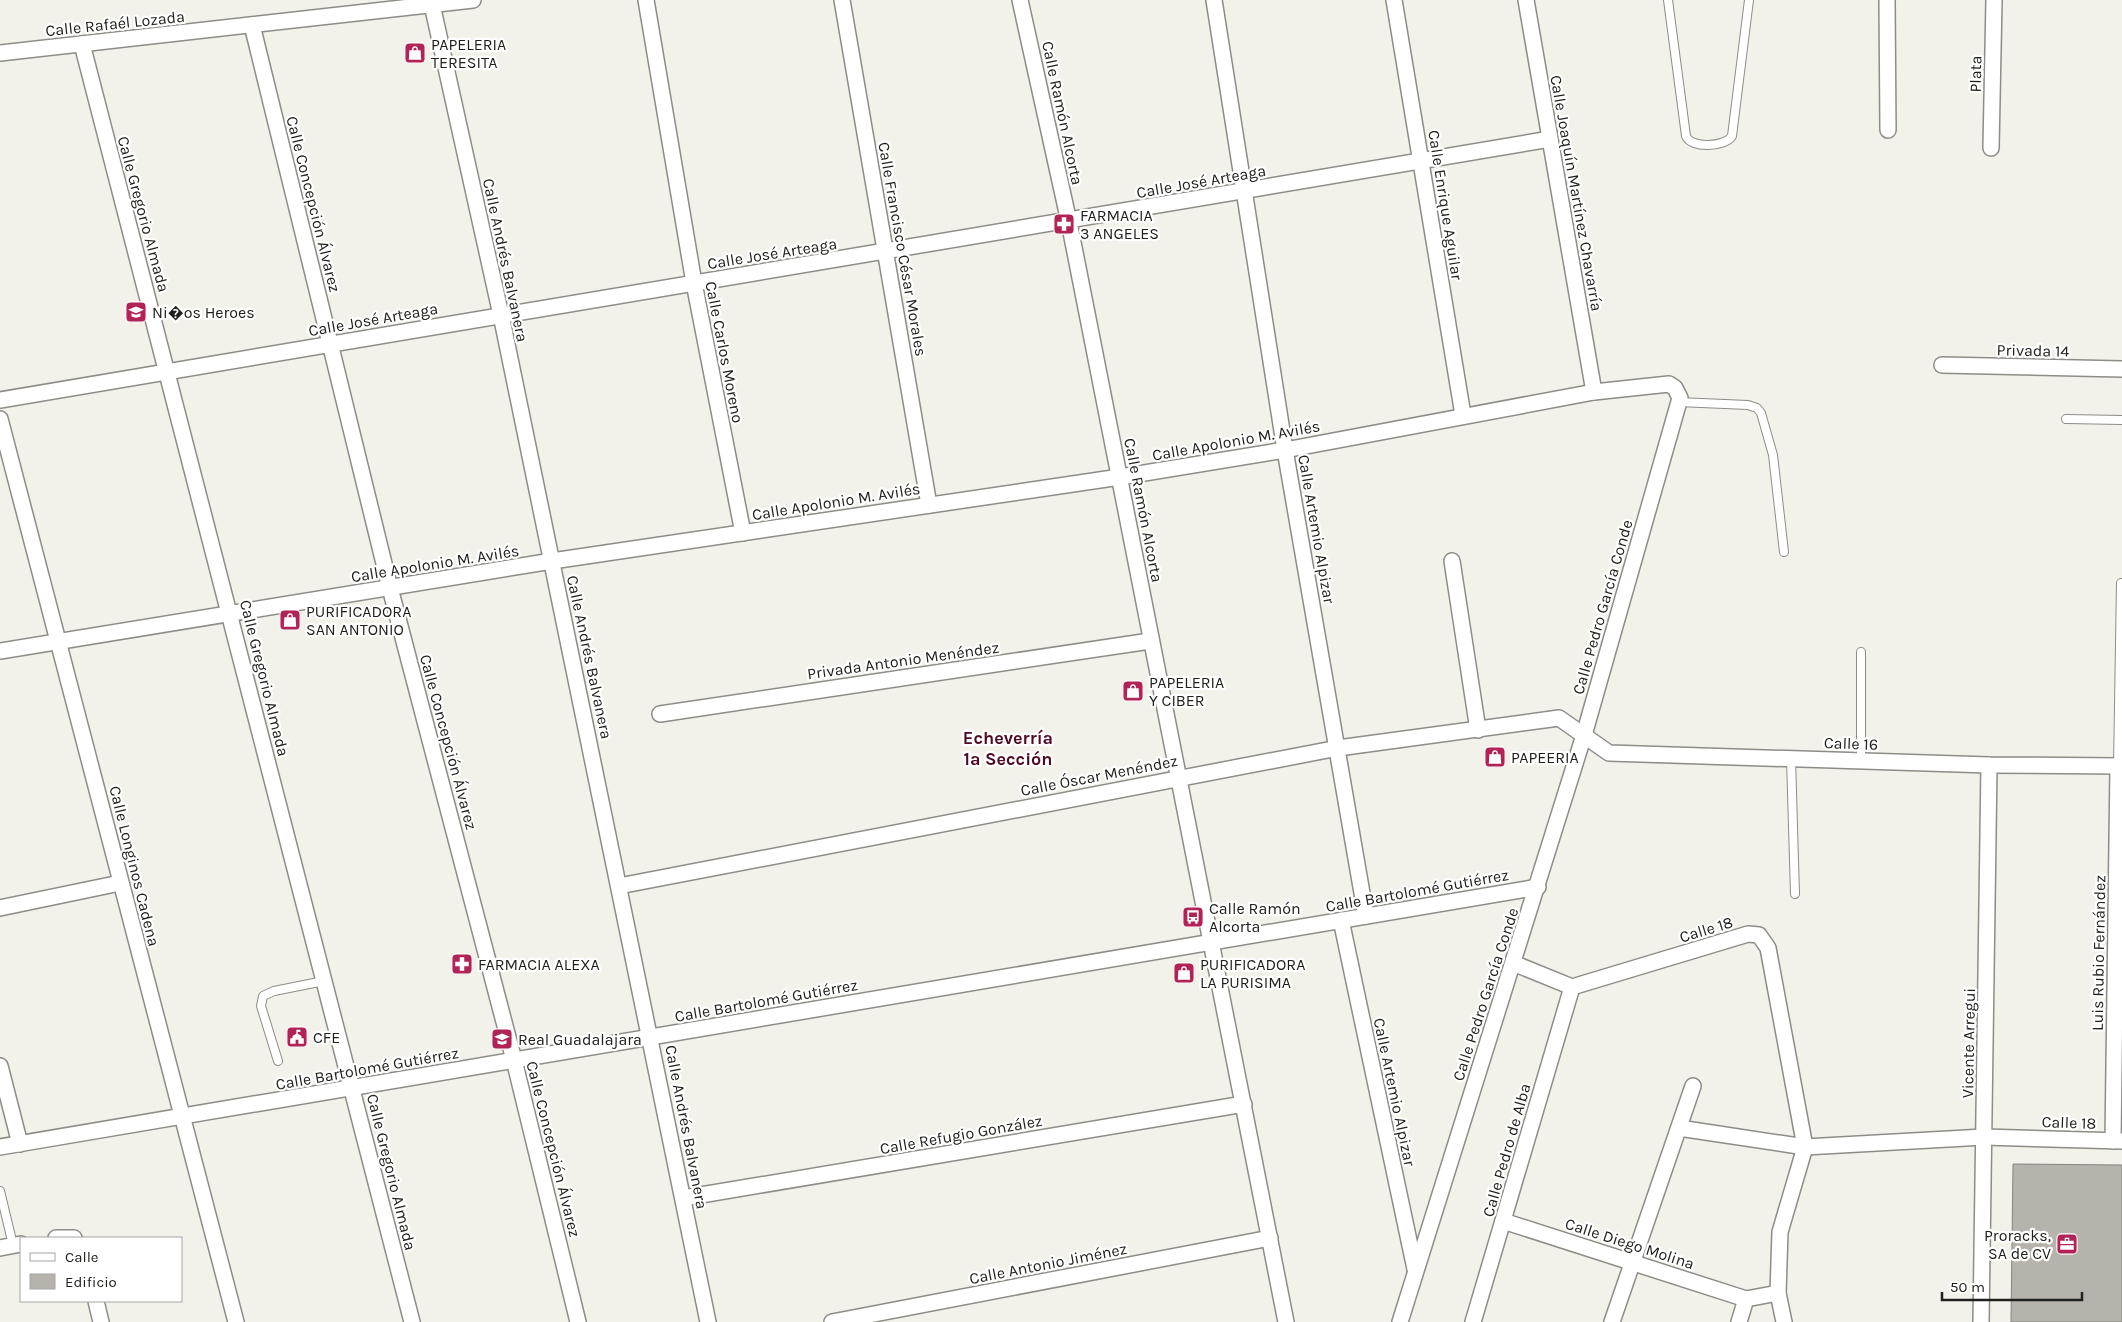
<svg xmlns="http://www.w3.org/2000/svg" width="2122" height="1322" viewBox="0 0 2122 1322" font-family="Karla,sans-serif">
<rect width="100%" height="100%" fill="#f2f1ea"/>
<path fill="#b6b3ad" stroke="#86837d" d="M2013,1164L2122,1165V1322H2011Z"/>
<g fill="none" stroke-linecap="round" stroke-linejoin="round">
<g stroke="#8d8c86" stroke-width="10">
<g id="lane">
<path d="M1668,0L1686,136C1691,149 1725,147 1732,136L1749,0"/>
<path d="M1678,402L1748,405L1757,408L1761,413L1773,455L1784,552"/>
<path d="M2066,419L2122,420"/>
<path d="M1861,652V761"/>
<path d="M1791,758L1795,894"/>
<path d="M2118,766L2121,583"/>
<path d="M278,1061L261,1006L263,996L274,991L324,981"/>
<path d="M0,1191L13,1245"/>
</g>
</g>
<g stroke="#8d8c86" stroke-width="18">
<g id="street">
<path d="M431,0L501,315L708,1322"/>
<path d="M646,0L694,283L743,533"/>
<path d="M842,0L929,505"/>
<path d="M1020,0L1069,222L1286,1322"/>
<path d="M1214,0L1285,450L1366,916"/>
<path d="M1394,0L1463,415"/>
<path d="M1526,0L1594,392"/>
<path d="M1887,0L1888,130"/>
<path d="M252,25L390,588L514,1060L578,1322"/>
<path d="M82,44L412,1322"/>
<path d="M0,53L473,0"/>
<path d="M1991,148L1994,0"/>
<path d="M1942,365L2122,369"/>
<path d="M0,400L1550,139"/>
<path d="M0,419L236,1322"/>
<path d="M1452,561L1478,730"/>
<path d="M0,651L552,561L1120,477L1285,450L1594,392L1669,384L1675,388L1680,398L1584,735L1400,1322"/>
<path d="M660,714L1150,641"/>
<path d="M619,886L1338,748L1559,718L1609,753L1989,765L2122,766"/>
<path d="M0,908L120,883"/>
<path d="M1341,920L1415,1269"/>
<path d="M1513,963L1572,987L1748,934L1759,935L1768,948L1805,1147L1780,1232L1778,1293L1784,1322"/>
<path d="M0,1066L20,1144"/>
<path d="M1679,1128L1805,1147L1984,1137L2122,1141"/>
<path d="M2113,1141L2118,766"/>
<path d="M0,1147L1538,887"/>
<path d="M683,1198L1244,1104"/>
<path d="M1503,1221L1746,1299"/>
<path d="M56,1238H74"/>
<path d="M0,1248L21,1244"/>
<path d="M96,1301L101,1322"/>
<path d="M832,1322L1270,1238"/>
<path d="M1473,1322L1572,987"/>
<path d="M1612,1322L1693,1086"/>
<path d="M1739,1322L1746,1299L1778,1293"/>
<path d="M1981,1322L1989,765"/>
</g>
</g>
<use href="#lane" stroke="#fff" stroke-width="8"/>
<use href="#street" stroke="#fff" stroke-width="15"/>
</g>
<defs>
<g id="shop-square" transform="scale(1.125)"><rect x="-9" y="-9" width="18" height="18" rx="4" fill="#b12257" stroke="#fff"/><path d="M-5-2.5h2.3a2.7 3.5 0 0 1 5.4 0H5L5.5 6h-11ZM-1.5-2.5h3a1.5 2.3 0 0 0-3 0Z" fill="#fff"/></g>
<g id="pharmacy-square" transform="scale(1.125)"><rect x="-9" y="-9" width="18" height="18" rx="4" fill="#b12257" stroke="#fff"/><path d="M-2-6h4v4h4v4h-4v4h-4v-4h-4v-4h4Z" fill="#fff"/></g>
<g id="school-square" transform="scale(1.125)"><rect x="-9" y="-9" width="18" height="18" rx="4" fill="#b12257" stroke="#fff"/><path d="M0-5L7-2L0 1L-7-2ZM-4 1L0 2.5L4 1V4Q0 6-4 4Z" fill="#fff"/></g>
<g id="bus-square" transform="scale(1.125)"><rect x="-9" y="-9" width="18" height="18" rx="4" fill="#b12257" stroke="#fff"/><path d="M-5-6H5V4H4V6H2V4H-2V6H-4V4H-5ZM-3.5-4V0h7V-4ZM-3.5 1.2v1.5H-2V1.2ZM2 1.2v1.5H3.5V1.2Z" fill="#fff"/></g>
<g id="civic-square" transform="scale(1.125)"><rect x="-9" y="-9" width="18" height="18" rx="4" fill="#b12257" stroke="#fff"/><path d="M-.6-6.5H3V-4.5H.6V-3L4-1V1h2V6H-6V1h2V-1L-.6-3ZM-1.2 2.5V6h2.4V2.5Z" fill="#fff"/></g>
<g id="office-square" transform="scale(1.125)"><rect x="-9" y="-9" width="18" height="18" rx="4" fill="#b12257" stroke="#fff"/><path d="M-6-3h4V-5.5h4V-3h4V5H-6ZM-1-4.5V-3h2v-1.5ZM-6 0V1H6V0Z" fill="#fff"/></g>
</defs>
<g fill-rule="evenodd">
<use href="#shop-square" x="415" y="53"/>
<use href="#pharmacy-square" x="1064" y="224"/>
<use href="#school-square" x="136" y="312"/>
<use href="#shop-square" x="290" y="620"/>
<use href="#shop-square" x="1133" y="691"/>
<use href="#shop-square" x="1495" y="757"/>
<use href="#bus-square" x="1193" y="917"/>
<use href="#pharmacy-square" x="462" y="964"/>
<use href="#shop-square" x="1184" y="973"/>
<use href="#civic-square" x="297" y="1037"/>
<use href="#school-square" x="502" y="1039"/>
<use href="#office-square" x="2067" y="1244"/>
</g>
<g text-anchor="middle" stroke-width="4.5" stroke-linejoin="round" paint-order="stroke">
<g font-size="16" fill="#20201d" stroke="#fff">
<text transform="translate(115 23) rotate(-6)" y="6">Calle Rafaél Lozada</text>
<text transform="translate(1975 74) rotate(-89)" y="6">Plata</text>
<text transform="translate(1063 113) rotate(78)" y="6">Calle Ramón Alcorta</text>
<text transform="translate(1201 181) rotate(-10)" y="6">Calle José Arteaga</text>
<text transform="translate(1577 193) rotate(80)" y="6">Calle Joaquín Martínez Chavarría</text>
<text transform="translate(314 204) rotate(76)" y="6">Calle Concepción Álvarez</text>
<text transform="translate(1446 205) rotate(81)" y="6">Calle Enrique Aguilar</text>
<text transform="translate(144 214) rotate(75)" y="6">Calle Gregorio Almada</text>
<text transform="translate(903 249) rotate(80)" y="6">Calle Francisco César Morales</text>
<text transform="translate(772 253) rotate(-9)" y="6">Calle José Arteaga</text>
<text transform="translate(506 260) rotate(78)" y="6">Calle Andrés Balvanera</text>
<text transform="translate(373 319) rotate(-10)" y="6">Calle José Arteaga</text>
<text transform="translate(2033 350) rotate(1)" y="6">Privada 14</text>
<text transform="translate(725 352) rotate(79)" y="6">Calle Carlos Moreno</text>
<text transform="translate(1236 440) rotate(-10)" y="6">Calle Apolonio M. Avilés</text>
<text transform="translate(836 501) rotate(-9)" y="6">Calle Apolonio M. Avilés</text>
<text transform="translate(1144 510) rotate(79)" y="6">Calle Ramón Alcorta</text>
<text transform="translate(1317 529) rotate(80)" y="6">Calle Artemio Alpizar</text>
<text transform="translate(435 563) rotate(-9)" y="6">Calle Apolonio M. Avilés</text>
<text transform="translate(1602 607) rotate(-74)" y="6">Calle Pedro García Conde</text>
<text transform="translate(590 657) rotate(78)" y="6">Calle Andrés Balvanera</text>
<text transform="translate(903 660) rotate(-8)" y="6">Privada Antonio Menéndez</text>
<text transform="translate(265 678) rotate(76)" y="6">Calle Gregorio Almada</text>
<text transform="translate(449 742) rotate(75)" y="6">Calle Concepción Álvarez</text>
<text transform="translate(1851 743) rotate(2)" y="6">Calle 16</text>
<text transform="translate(1099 775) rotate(-11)" y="6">Calle Óscar Menéndez</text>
<text transform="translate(135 866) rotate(76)" y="6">Calle Longinos Cadena</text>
<text transform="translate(1417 890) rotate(-10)" y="6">Calle Bartolomé Gutiérrez</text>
<text transform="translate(1706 929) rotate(-17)" y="6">Calle 18</text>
<text transform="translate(2098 953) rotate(-89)" y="6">Luis Rubio Fernández</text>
<text transform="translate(1485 994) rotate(-72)" y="6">Calle Pedro García Conde</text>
<text transform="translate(766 1000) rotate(-10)" y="6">Calle Bartolomé Gutiérrez</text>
<text transform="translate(1968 1043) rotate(-89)" y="6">Vicente Arregui</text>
<text transform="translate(367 1068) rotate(-10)" y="6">Calle Bartolomé Gutiérrez</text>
<text transform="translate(1395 1092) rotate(78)" y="6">Calle Artemio Alpizar</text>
<text transform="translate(2069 1122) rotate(2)" y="6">Calle 18</text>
<text transform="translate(687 1127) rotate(79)" y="6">Calle Andrés Balvanera</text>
<text transform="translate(961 1134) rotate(-10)" y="6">Calle Refugio González</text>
<text transform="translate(554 1149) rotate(76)" y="6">Calle Concepción Álvarez</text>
<text transform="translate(1506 1150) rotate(-74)" y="6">Calle Pedro de Alba</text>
<text transform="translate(392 1172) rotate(76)" y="6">Calle Gregorio Almada</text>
<text transform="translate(1630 1243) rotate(18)" y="6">Calle Diego Molina</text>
<text transform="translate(1048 1263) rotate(-11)" y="6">Calle Antonio Jiménez</text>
</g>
<g font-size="16" fill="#20201d" stroke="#fff" text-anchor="start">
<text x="431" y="50">PAPELERIA<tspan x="431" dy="18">TERESITA</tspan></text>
<text x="1080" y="221">FARMACIA<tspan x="1080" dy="18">3 ANGELES</tspan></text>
<text x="152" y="318">Ni�os Heroes</text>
<text x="306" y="617">PURIFICADORA<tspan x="306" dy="18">SAN ANTONIO</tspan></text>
<text x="1149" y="688">PAPELERIA<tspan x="1149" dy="18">Y CIBER</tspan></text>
<text x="1511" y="763">PAPEERIA</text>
<text x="1209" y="914">Calle Ramón<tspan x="1209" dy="18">Alcorta</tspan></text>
<text x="478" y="970">FARMACIA ALEXA</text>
<text x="1200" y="970">PURIFICADORA<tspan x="1200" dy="18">LA PURISIMA</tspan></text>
<text x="313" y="1043">CFE</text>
<text x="518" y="1045">Real Guadalajara</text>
<text x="2051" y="1241" text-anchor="end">Proracks,<tspan x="2051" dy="18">SA de CV</tspan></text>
</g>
<g font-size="18" font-weight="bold" fill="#4f0a23" stroke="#fff">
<text x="1008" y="744">Echeverría<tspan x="1008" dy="21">1a Sección</tspan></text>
</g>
</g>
<rect x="20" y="1237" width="162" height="65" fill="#ffffff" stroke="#a6a6a5"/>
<rect x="30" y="1253" width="25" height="8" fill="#ffffff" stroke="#a6a6a5"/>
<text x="65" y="1262" font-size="15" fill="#20201d">Calle</text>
<rect x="30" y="1274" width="25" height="15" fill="#b6b3ad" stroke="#a6a6a5"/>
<text x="65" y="1287" font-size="15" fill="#20201d">Edificio</text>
<path d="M1942 1292v8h140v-8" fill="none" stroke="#20201d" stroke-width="2.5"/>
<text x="1950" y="1292" font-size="15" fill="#20201d" stroke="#ffffff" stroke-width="4" paint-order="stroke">50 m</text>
</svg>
